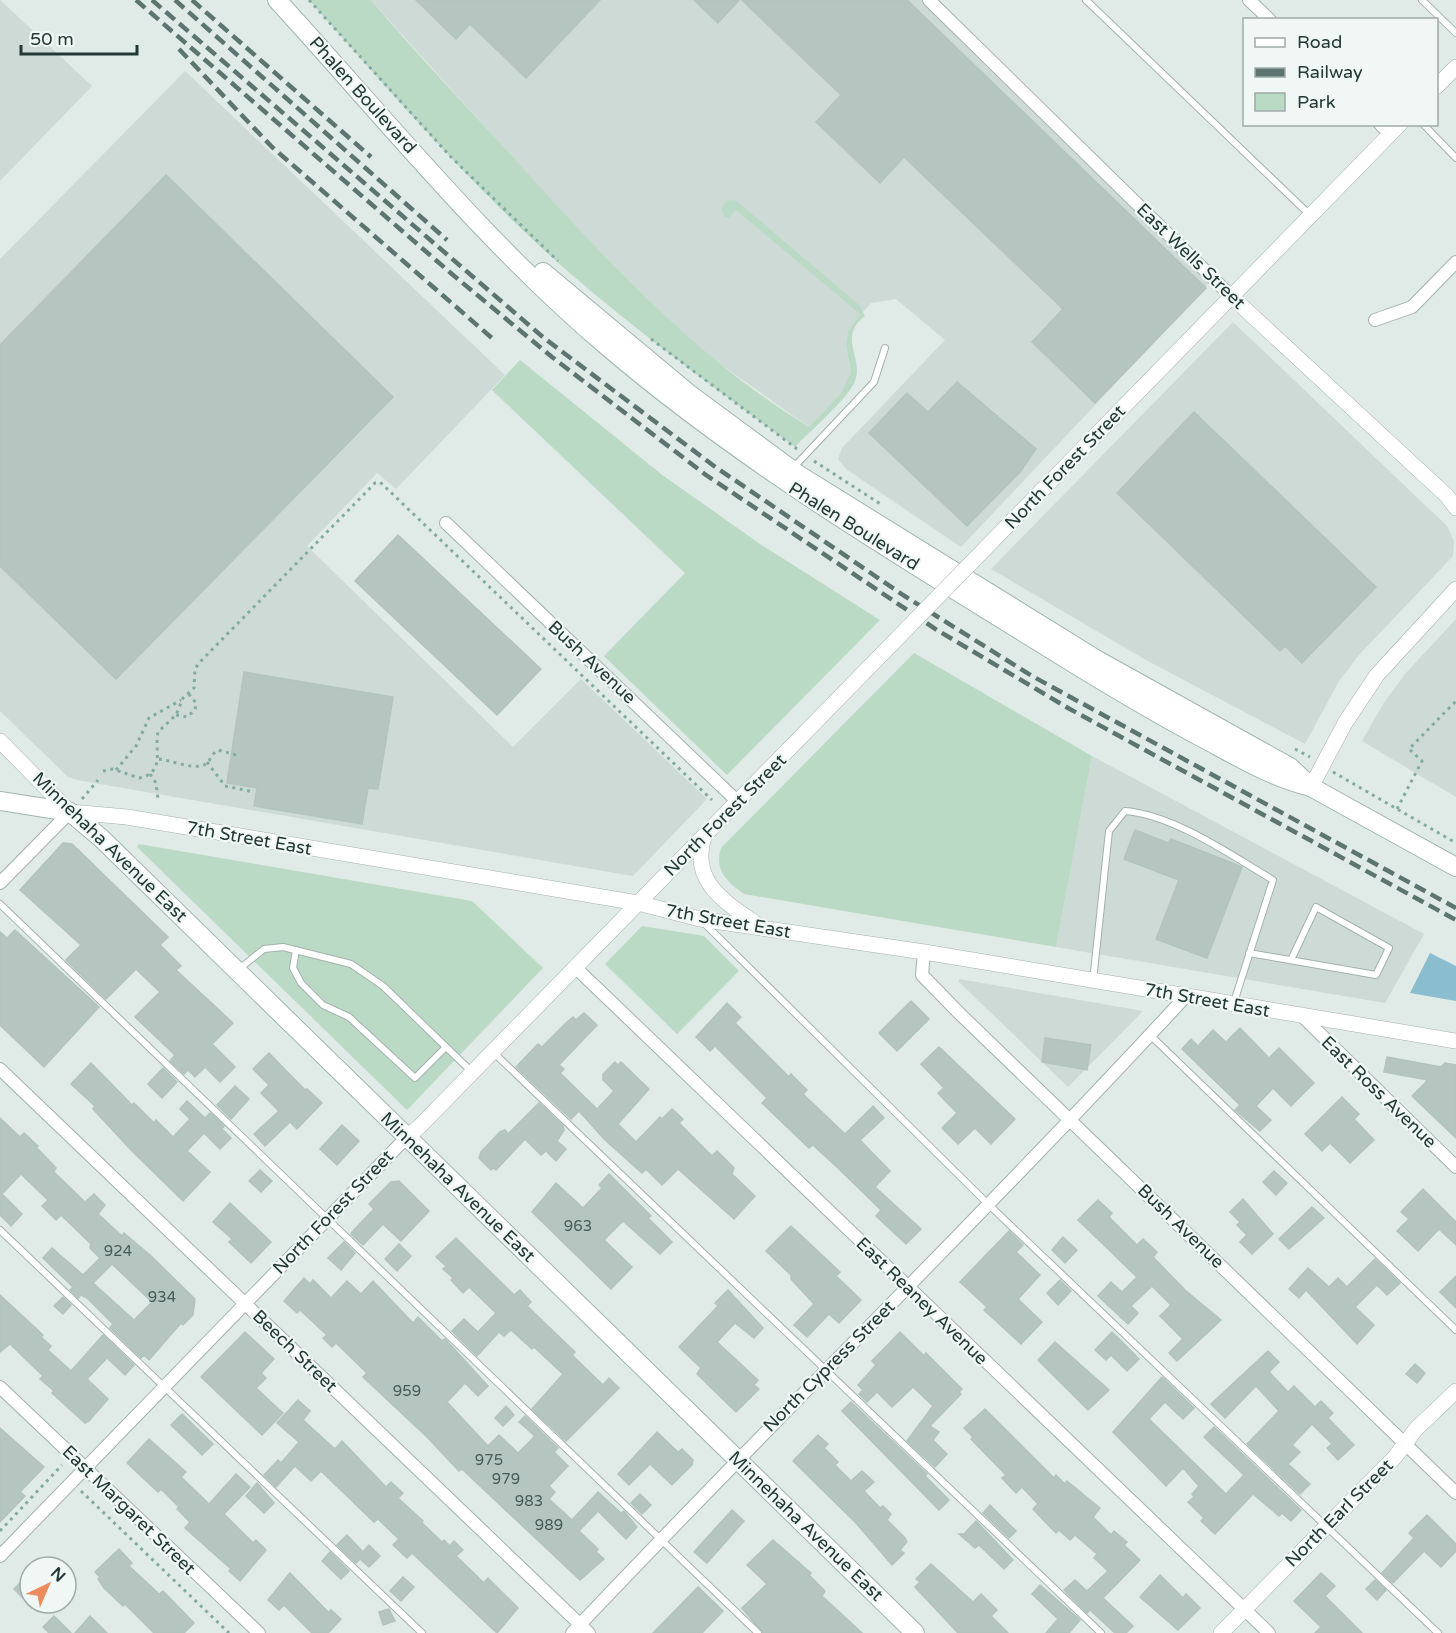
<svg xmlns="http://www.w3.org/2000/svg" width="1456" height="1633" viewBox="0 0 1456 1633" font-family="'Varela Round',sans-serif">
<rect width="100%" height="100%" fill="#e0eae6"/>
<g fill="#cedad5">
<path d="M0,0L92,86L0,181Z"/>
<path d="M371,0H922L1209,279L1206,288L961,547L846,469L838,459L842,448L945,340L896,299L871,303L861,314L846,346L851,372L841,393L809,427L716,361L660,313L583,236Z"/>
<path d="M185,71L505,375L396,489L377,473L307,546L513,747L581,679L707,799L633,876L77,780L68,777L0,711V259Z"/>
<path d="M1233,322L1447,526L1454,541L1453,556L1359,655L1339,681L1305,744L1146,660L991,569Z"/>
<path d="M1456,619V797L1362,741L1383,704L1406,673Z"/>
<path d="M1092,756L1424,934L1385,1003L1056,947Z"/>
<path d="M959,979L1143,1011L1068,1087L959,982Z"/>
</g>
<g fill="#badac5">
<path d="M309,0H371C416,53 464,104 511,155C601,255 693,356 809,427L841,393L851,372L846,346L848,332L860,314L736,210L729,218L724,216L722,208L726,201L734,200L739,203L859,305L865,316C837,337 864,358 855,381C849,398 809,432 795,447C719,391 643,336 572,275C476,192 393,94 309,0Z"/>
<path d="M520,360L661,474L760,544L880,620L727,775L604,656L685,573L492,390Z"/>
<path d="M914,653L1092,756L1056,947L744,894C727,882 714,870 721,848Z"/>
<path d="M139,844L472,901L543,968L407,1110L137,847Z"/>
<path d="M642,926L704,936L739,971L677,1034L605,964Z"/>
</g>
<path fill="#8abdcd" d="M1430,953L1456,966V1001L1410,993Z"/>
<g fill="#b5c5c0" stroke="#b3c3be" stroke-width="1.5" fill-rule="evenodd">
<path d="M416,0H600L526,78L470,24L456,39Z"/>
<path d="M694,0H739L718,23Z"/>
<path d="M742,0H907L1206,288L1095,403L1032,342L1063,309L904,157L880,183L816,122L841,95Z"/>
<path d="M166,175L393,397L116,679L0,566V345Z"/>
<path d="M957,382L1036,449L1020,472L967,526L869,433L907,393L928,412Z"/>
<path d="M1194,412L1376,587L1302,663L1285,646L1280,651L1117,493Z"/>
<path d="M398,535L541,669L497,715L355,581Z"/>
<path d="M244,672L393,697L378,789L368,788L362,824L254,806L257,788L227,783Z"/>
<path d="M1135,830L1168,843L1171,839L1242,867L1207,958L1156,939L1179,880L1124,859Z"/>
<path d="M63,843L72,844L168,937L160,945L181,966L176,970L233,1023L212,1044L235,1067L220,1082L205,1067L195,1077L188,1070L184,1074L170,1061L175,1055L135,1017L160,992L136,969L106,999L66,960L81,945L20,890Z"/>
<path d="M15,930L99,1007L44,1067L0,1025V932L7,938Z"/>
<path d="M911,1001L929,1019L897,1051L879,1033Z"/>
<path d="M727,1003L741,1017L735,1023L789,1077L791,1074L807,1090L803,1094L845,1134L873,1106L884,1118L860,1140L890,1171L875,1187L921,1229L906,1244L876,1216L881,1210L839,1169L813,1145L809,1148L762,1103L767,1098L715,1046L710,1051L696,1037Z"/>
<path d="M584,1013L597,1025L559,1065L564,1069L560,1073L597,1109L614,1091L603,1080V1074L615,1062L618,1065L621,1062L649,1089L618,1124L636,1142L660,1117L662,1119L672,1109L683,1119L679,1123L712,1156L717,1151L734,1168L732,1174L755,1196L734,1219L678,1169L662,1185L646,1169L642,1173L605,1140L579,1111L571,1119L516,1067L538,1044L542,1047L566,1023L573,1017L576,1020Z"/>
<path d="M1240,1028L1269,1058L1279,1048L1314,1083L1291,1106L1273,1088L1256,1106L1271,1120L1260,1131L1235,1110L1240,1105L1182,1049L1191,1039L1198,1046L1213,1030L1226,1042Z"/>
<path d="M1045,1038L1091,1045L1087,1070L1042,1062Z"/>
<path d="M939,1047L1015,1119L991,1144L975,1128L958,1144L942,1128L957,1113L938,1093L944,1088L921,1064Z"/>
<path d="M269,1053L305,1090L307,1089L322,1103L297,1129L290,1122L265,1146L254,1134L279,1111L261,1093L269,1085L253,1069Z"/>
<path d="M1387,1057L1441,1067L1445,1063L1456,1065V1138L1412,1096L1428,1080L1384,1072Z"/>
<path d="M91,1063L132,1105L134,1103L154,1123L156,1120L173,1137L190,1119L180,1109L187,1101L205,1118L210,1113L224,1126L222,1129L231,1138L220,1149L204,1133L187,1151L210,1172L183,1201L130,1149L93,1109L95,1106L71,1084Z"/>
<path d="M163,1068L177,1082L162,1098L148,1084Z"/>
<path d="M235,1086L249,1099L231,1119L217,1105Z"/>
<path d="M1342,1097L1359,1114L1354,1119L1374,1140L1350,1163L1330,1143L1322,1151L1305,1134Z"/>
<path d="M539,1103L563,1126L564,1130L557,1141L566,1149L556,1161L546,1151L541,1155L525,1139L496,1170L493,1168L491,1170L479,1158L481,1152L500,1132L505,1130L508,1134Z"/>
<path d="M0,1118L20,1137L24,1133L38,1146L36,1147L56,1168L54,1172L85,1202L94,1194L105,1205L98,1214L122,1236L124,1233L150,1255L195,1299L193,1315L183,1325L181,1323L149,1360L144,1355L141,1358L110,1328L113,1324L87,1298L81,1295L78,1298L70,1290L73,1287L43,1258L52,1248L83,1275L100,1258L90,1248L91,1244L61,1215L56,1220L42,1206L48,1200L21,1174L2,1194L22,1214L11,1226L0,1215ZM112,1264L152,1302L134,1320L93,1283Z"/>
<path d="M342,1125L359,1141L337,1165L320,1149Z"/>
<path d="M260,1170L272,1181L261,1192L249,1181Z"/>
<path d="M1274,1171L1287,1183L1276,1195L1263,1182Z"/>
<path d="M609,1174L651,1216L648,1218L672,1242L660,1254L623,1221L604,1240L632,1267L611,1289L532,1212L556,1183L583,1208L602,1188L599,1185Z"/>
<path d="M399,1181L429,1211L401,1241L383,1224L363,1245L351,1234L352,1232L374,1209L369,1204L391,1182Z"/>
<path d="M1423,1189L1456,1222V1245L1439,1229L1418,1251L1397,1231L1409,1219L1401,1212Z"/>
<path d="M1243,1199L1273,1234L1252,1254L1240,1242L1247,1235L1237,1225L1240,1222L1230,1212Z"/>
<path d="M1098,1200L1112,1213L1109,1217L1137,1245L1143,1239L1157,1252L1153,1257L1185,1290L1221,1320L1177,1361L1169,1353L1183,1339L1160,1316L1171,1305L1152,1286L1131,1306L1138,1313L1128,1324L1098,1296L1111,1282L1122,1292L1137,1277L1078,1220Z"/>
<path d="M230,1203L271,1242L251,1263L229,1242L232,1239L213,1222Z"/>
<path d="M1312,1207L1324,1218L1289,1249L1279,1239Z"/>
<path d="M791,1226L840,1272L836,1276L861,1300L839,1323L829,1314L807,1337L794,1325L814,1304L791,1279V1275L766,1251Z"/>
<path d="M1009,1231L1023,1245L1016,1252L1040,1275L1018,1299L1042,1322L1021,1344L984,1310L987,1307L960,1282Z"/>
<path d="M1063,1237L1077,1250L1065,1263L1052,1250Z"/>
<path d="M456,1238L514,1295L520,1290L531,1302L527,1306L575,1352L572,1355L603,1385L609,1378L619,1388L566,1441L532,1409L563,1374L534,1347L532,1349L511,1330L504,1336L499,1332L477,1356L452,1331L464,1319L478,1332L496,1313L469,1287L463,1293L451,1280L453,1278L443,1269L446,1266L436,1257Z"/>
<path d="M344,1242L355,1253L341,1270L328,1258Z"/>
<path d="M399,1244L411,1256L397,1271L385,1259Z"/>
<path d="M1375,1259L1400,1283L1387,1295L1377,1285L1355,1307L1374,1325L1357,1344L1306,1290L1299,1298L1289,1289L1308,1268L1329,1287L1338,1278L1347,1287Z"/>
<path d="M1456,1276V1308L1440,1292Z"/>
<path d="M304,1278L310,1284L313,1280L331,1298L347,1281L361,1294L373,1281L413,1323L418,1317L442,1341L445,1339L488,1386L478,1396L465,1383L447,1402L488,1446L499,1435L518,1453L535,1436L519,1422L525,1416L558,1448L554,1452L568,1466L549,1486L555,1492L549,1499L572,1520L598,1492L621,1513L624,1511L637,1527L626,1539L598,1511L579,1531L598,1549L596,1552L604,1559L580,1580L462,1469L459,1471L427,1437L363,1377L367,1373L336,1343L332,1347L323,1338L327,1335L300,1310L297,1313L284,1301Z"/>
<path d="M1060,1280L1071,1291L1058,1305L1047,1293Z"/>
<path d="M728,1290L763,1328L754,1338L735,1323L717,1342L758,1380L754,1385L759,1389L736,1412L697,1374L701,1368L679,1347L718,1306L715,1303Z"/>
<path d="M0,1295L43,1335L41,1337L51,1346L48,1350L71,1371L103,1335L134,1365L125,1375L107,1358L87,1379L108,1399L89,1421L85,1423L52,1393L54,1391L40,1379L43,1376L10,1344L0,1352Z"/>
<path d="M63,1297L71,1305L63,1314L54,1306Z"/>
<path d="M245,1332L274,1359L261,1373L266,1378L256,1388L283,1413L262,1435L201,1377Z"/>
<path d="M900,1332L924,1356L926,1353L962,1389L959,1392L961,1394L930,1426L939,1432L933,1440L947,1454L935,1467L907,1441L933,1406L913,1387L892,1407L877,1392L867,1402L859,1394L863,1390L858,1385L876,1365L872,1361Z"/>
<path d="M1112,1332L1139,1359L1127,1371L1111,1355L1106,1360L1095,1350Z"/>
<path d="M1055,1342L1109,1390L1088,1410L1038,1360Z"/>
<path d="M1268,1351L1279,1362L1269,1372L1288,1392L1294,1386L1315,1407L1321,1401L1333,1413L1328,1418L1354,1445L1338,1460L1327,1448L1332,1444L1312,1424L1292,1445L1300,1452L1288,1464L1310,1484L1300,1494L1247,1444L1279,1411L1256,1386L1225,1418L1211,1404Z"/>
<path d="M1415,1364L1425,1373L1417,1383L1406,1374Z"/>
<path d="M1162,1377L1194,1408L1183,1419L1165,1402L1149,1419L1226,1494L1244,1475L1204,1437L1214,1427L1301,1510L1291,1521L1282,1513L1279,1516L1253,1494L1215,1534L1201,1521L1204,1518L1188,1502L1194,1497L1192,1494L1199,1486L1183,1468L1166,1486L1113,1432Z"/>
<path d="M298,1400L310,1411L303,1420L335,1449L342,1441L386,1487L391,1482L403,1493L398,1498L423,1521L422,1523L442,1542L444,1540L450,1546L454,1541L463,1550L456,1556L484,1583L488,1578L518,1608L497,1633L412,1553L407,1558L393,1545L399,1539L378,1519L374,1522L321,1471L311,1481L295,1466L276,1487L264,1475L278,1460L281,1463L299,1442L277,1423Z"/>
<path d="M851,1402L927,1474L925,1476L949,1500L939,1510L842,1411Z"/>
<path d="M506,1406L514,1415L503,1426L495,1418Z"/>
<path d="M985,1409L1054,1478L1056,1475L1065,1484L1067,1481L1100,1508L1093,1517L1111,1535L1114,1531L1127,1542L1124,1545L1140,1560L1103,1598L1133,1626L1126,1633H1115L1090,1610L1087,1613L1064,1590L1075,1580L1087,1591L1108,1571L1094,1558L1097,1554L1075,1535L1070,1540L1059,1530L1056,1533L1051,1528L1033,1509L1038,1504L1022,1487L1016,1493L1002,1478L1006,1475L971,1439L973,1437L964,1428Z"/>
<path d="M182,1414L213,1444L202,1455L171,1425Z"/>
<path d="M0,1428L44,1467L20,1492L25,1496L0,1522Z"/>
<path d="M657,1432L678,1452L682,1449L693,1460L692,1465L672,1485L650,1464L629,1485L618,1474Z"/>
<path d="M818,1435L828,1444L824,1448L838,1462L835,1465L851,1481L862,1471L874,1482L864,1491L880,1508L883,1506L891,1514L887,1520L905,1538L907,1542L900,1550L904,1553L892,1565L856,1523L793,1461Z"/>
<path d="M149,1439L186,1472L181,1477L209,1504L236,1474L250,1487L224,1514L253,1543L256,1540L266,1550L240,1581L229,1571L231,1569L185,1528L190,1522L177,1509L179,1507L161,1489L158,1492L127,1463Z"/>
<path d="M257,1483L274,1503L264,1513L246,1496Z"/>
<path d="M640,1494L651,1505L642,1514L631,1503Z"/>
<path d="M990,1505L1016,1531L1009,1538L983,1513Z"/>
<path d="M732,1510L744,1521L707,1563L694,1552Z"/>
<path d="M1427,1515L1456,1544V1551L1441,1567L1424,1551L1393,1583L1382,1573L1414,1538L1409,1533Z"/>
<path d="M976,1521L1013,1560L1004,1569L979,1545L975,1548L959,1534H964Z"/>
<path d="M347,1535L363,1552L369,1545L380,1556L369,1567L360,1559L356,1563L337,1545Z"/>
<path d="M773,1540L811,1573L809,1575L825,1591L822,1596L862,1633H763L742,1608L767,1584L747,1565Z"/>
<path d="M119,1549L132,1563L129,1566L159,1594L163,1591L194,1623L184,1633H154L125,1604L123,1606L104,1588L98,1579L100,1577L95,1572Z"/>
<path d="M330,1552L349,1571L341,1579L322,1561Z"/>
<path d="M931,1564L973,1602L981,1594L997,1610L991,1616L1008,1633H958L915,1587L920,1582L916,1579Z"/>
<path d="M30,1573V1605L14,1589Z"/>
<path d="M290,1573L329,1613L331,1610L341,1619L328,1633H312L284,1605L279,1610L268,1600Z"/>
<path d="M1321,1573L1335,1586L1325,1596L1362,1633H1315L1321,1627L1294,1601Z"/>
<path d="M1160,1575L1183,1598L1186,1594L1200,1608L1178,1630L1140,1597Z"/>
<path d="M403,1577L414,1587L401,1601L390,1591Z"/>
<path d="M1375,1580L1386,1590L1377,1600L1366,1589Z"/>
<path d="M1040,1585L1080,1620L1069,1633H1046L1058,1619L1032,1594Z"/>
<path d="M698,1587L723,1611L702,1633H653Z"/>
<path d="M389,1609L395,1621L383,1625L379,1612Z"/>
<path d="M54,1616L71,1633H49L43,1627Z"/>
<path d="M90,1616L107,1633H75Z"/>
</g>
<g fill="none" stroke-linecap="round" stroke-linejoin="round">
<g stroke="#a3b1ad" stroke-width="8">
<g id="service">
<path d="M1086,0L1311,216"/>
<path d="M1422,0L1456,33"/>
<path d="M1423,124L1456,158"/>
<path d="M792,469L874,382L885,348"/>
<path d="M0,904L758,1633"/>
<path d="M705,924L988,1204L1438,1633"/>
<path d="M296,950L293,968L301,983L323,1005L349,1017L415,1078L446,1047"/>
<path d="M1249,953L1376,975L1389,948L1316,907L1291,960"/>
<path d="M239,969L264,949L283,947L351,964L383,986L472,1072"/>
<path d="M1093,981L1109,831L1125,811C1174,815 1231,855 1273,880L1234,1002"/>
<path d="M1150,1035L1456,1330"/>
<path d="M494,1053L1101,1633"/>
<path d="M0,1230L422,1633"/>
</g>
</g>
<g stroke="#a3b1ad" stroke-width="14">
<g id="minor">
<path d="M929,0L1231,296"/>
<path d="M1249,0L1270,20"/>
<path d="M1380,124L1390,134"/>
<path d="M1375,320L1412,307L1456,262"/>
<path d="M446,523L738,802"/>
<path d="M0,883L70,812"/>
<path d="M924,952L922,975L959,1013L1456,1493"/>
<path d="M576,968L1269,1633"/>
<path d="M1303,1017L1456,1167"/>
<path d="M0,1069L589,1633"/>
<path d="M0,1387L259,1633"/>
<path d="M0,1556L406,1138"/>
<path d="M572,1633C775,1418 986,1213 1186,996"/>
</g>
</g>
<g stroke="#a3b1ad" stroke-width="16">
<g id="tertiary">
<path d="M1436,87L1456,67"/>
<path d="M1231,296L1447,496L1456,508"/>
<path d="M1055,477L1400,124"/>
<path d="M0,741L70,812L127,817L638,903L700,919L924,952L1456,1041"/>
<path d="M1311,787L1345,723L1377,675L1456,589"/>
<path d="M704,837C689,884 729,904 762,928"/>
<path d="M406,1138L420,1126L881,655"/>
<path d="M1221,1633L1395,1457L1416,1429L1456,1391"/>
</g>
</g>
<g stroke="#a0b5af" stroke-width="20">
<g id="secondary">
<path d="M277,0C385,118 486,244 609,348C742,461 890,550 1039,642C1095,677 1151,711 1210,742C1243,760 1274,778 1311,787"/>
<path d="M543,272L688,393L799,475L1094,658L1290,767L1311,787L1456,867"/>
<path d="M0,801L70,812L101,838L915,1633"/>
</g>
</g>
<g stroke="#82aca2" stroke-width="3" stroke-dasharray="3 4.5" stroke-linecap="butt">
<path d="M309,0L450,156L558,261"/>
<path d="M651,339L797,449"/>
<path d="M814,461L882,505"/>
<path d="M176,715L187,717L195,710L196,703L188,693"/>
<path d="M1295,749L1310,757"/>
<path d="M159,759C170,760 195,771 206,764C211,760 212,753 218,750L240,756"/>
<path d="M207,762L225,786L254,792"/>
<path d="M116,770L136,746L149,718L181,700"/>
<path d="M103,771L113,769L139,778C166,773 154,749 158,732L176,715L183,698L194,688L195,669L199,663L375,483L380,482L712,800"/>
<path d="M1333,772L1456,843"/>
<path d="M150,774L156,783L158,799"/>
<path d="M82,799L98,780"/>
<path d="M1397,809L1422,761L1409,749L1456,701"/>
<path d="M81,1491L229,1633"/>
<path d="M0,1531L62,1465"/>
</g>
<use href="#service" stroke="#fff" stroke-width="6"/>
<use href="#minor" stroke="#fff" stroke-width="12"/>
<use href="#tertiary" stroke="#fff" stroke-width="15"/>
<use href="#secondary" stroke="#fff" stroke-width="18"/>
<g stroke="#5c7571" stroke-width="4.5" stroke-dasharray="12 6" stroke-linecap="butt">
<path d="M136,0L453,275L552,357L706,475L937,630L1068,708L1456,920"/>
<path d="M152,0L544,338L714,466L903,595L1032,676L1456,908"/>
<path d="M175,0L447,240"/>
<path d="M192,0L371,157"/>
<path d="M179,49L272,147L493,339"/>
</g>
<g stroke="#a3b1ad" stroke-width="16" stroke-linecap="butt">
<path id="tertiary-bridge" d="M881,655L1055,477"/>
</g>
<use href="#tertiary-bridge" stroke="#fff" stroke-width="15"/>
</g>
<g text-anchor="middle" stroke-width="4.5" stroke-linejoin="round" paint-order="stroke">
<g font-size="15" fill="#475c58">
<text x="578" y="1231">963</text>
<text x="118" y="1256">924</text>
<text x="162" y="1302">934</text>
<text x="407" y="1396">959</text>
<text x="489" y="1465">975</text>
<text x="506" y="1484">979</text>
<text x="529" y="1506">983</text>
<text x="549" y="1530">989</text>
</g>
<g font-size="18" fill="#223935" stroke="#f0f7f4">
<text transform="translate(363 95) rotate(48)" y="6">Phalen Boulevard</text>
<text transform="translate(1191 256) rotate(44)" y="6">East Wells Street</text>
<text transform="translate(1065 467) rotate(-46)" y="6">North Forest Street</text>
<text transform="translate(854 526) rotate(32)" y="6">Phalen Boulevard</text>
<text transform="translate(592 662) rotate(43)" y="6">Bush Avenue</text>
<text transform="translate(725 815) rotate(-45)" y="6">North Forest Street</text>
<text transform="translate(249 838) rotate(10)" y="6">7th Street East</text>
<text transform="translate(110 847) rotate(44)" y="6">Minnehaha Avenue East</text>
<text transform="translate(728 921) rotate(10)" y="6">7th Street East</text>
<text transform="translate(1207 1000) rotate(10)" y="6">7th Street East</text>
<text transform="translate(1379 1092) rotate(44)" y="6">East Ross Avenue</text>
<text transform="translate(458 1187) rotate(44)" y="6">Minnehaha Avenue East</text>
<text transform="translate(333 1212) rotate(-46)" y="6">North Forest Street</text>
<text transform="translate(1181 1226) rotate(44)" y="6">Bush Avenue</text>
<text transform="translate(922 1301) rotate(44)" y="6">East Reaney Avenue</text>
<text transform="translate(295 1351) rotate(44)" y="6">Beech Street</text>
<text transform="translate(829 1366) rotate(-45)" y="6">North Cypress Street</text>
<text transform="translate(129 1510) rotate(44)" y="6">East Margaret Street</text>
<text transform="translate(1339 1513) rotate(-45)" y="6">North Earl Street</text>
<text transform="translate(806 1526) rotate(44)" y="6">Minnehaha Avenue East</text>
</g>
</g>
<rect x="1243" y="18" width="195" height="108" fill="#f0f7f4" stroke="#9eaba8" stroke-width="1.5"/>
<rect x="1255" y="38" width="30" height="9" fill="#ffffff" stroke="#9eaba8" stroke-width="1.5"/>
<text x="1297" y="48" font-size="18" fill="#223935">Road</text>
<rect x="1255" y="68" width="30" height="9" fill="#5c7571" stroke="#9eaba8" stroke-width="1.5"/>
<text x="1297" y="78" font-size="18" fill="#223935">Railway</text>
<rect x="1255" y="93" width="30" height="18" fill="#badac5" stroke="#9eaba8" stroke-width="1.5"/>
<text x="1297" y="108" font-size="18" fill="#223935">Park</text>
<g transform="translate(48 1585) rotate(44)"><circle r="28" fill="#f0f7f4" stroke="#9eaba8" stroke-width="1.5"/>
<path d="M0-4.5L10 22L0 15L-10 22Z" fill="#eb8c5d"/>
<text y="-9" font-size="16" font-weight="bold" text-anchor="middle" fill="#223935">N</text>
</g>
<path d="M21 45v9h116v-9" fill="none" stroke="#223935" stroke-width="3"/>
<text x="30" y="45" font-size="18" fill="#223935" stroke="#f0f7f4" stroke-width="4.5" paint-order="stroke">50 m</text>
</svg>
